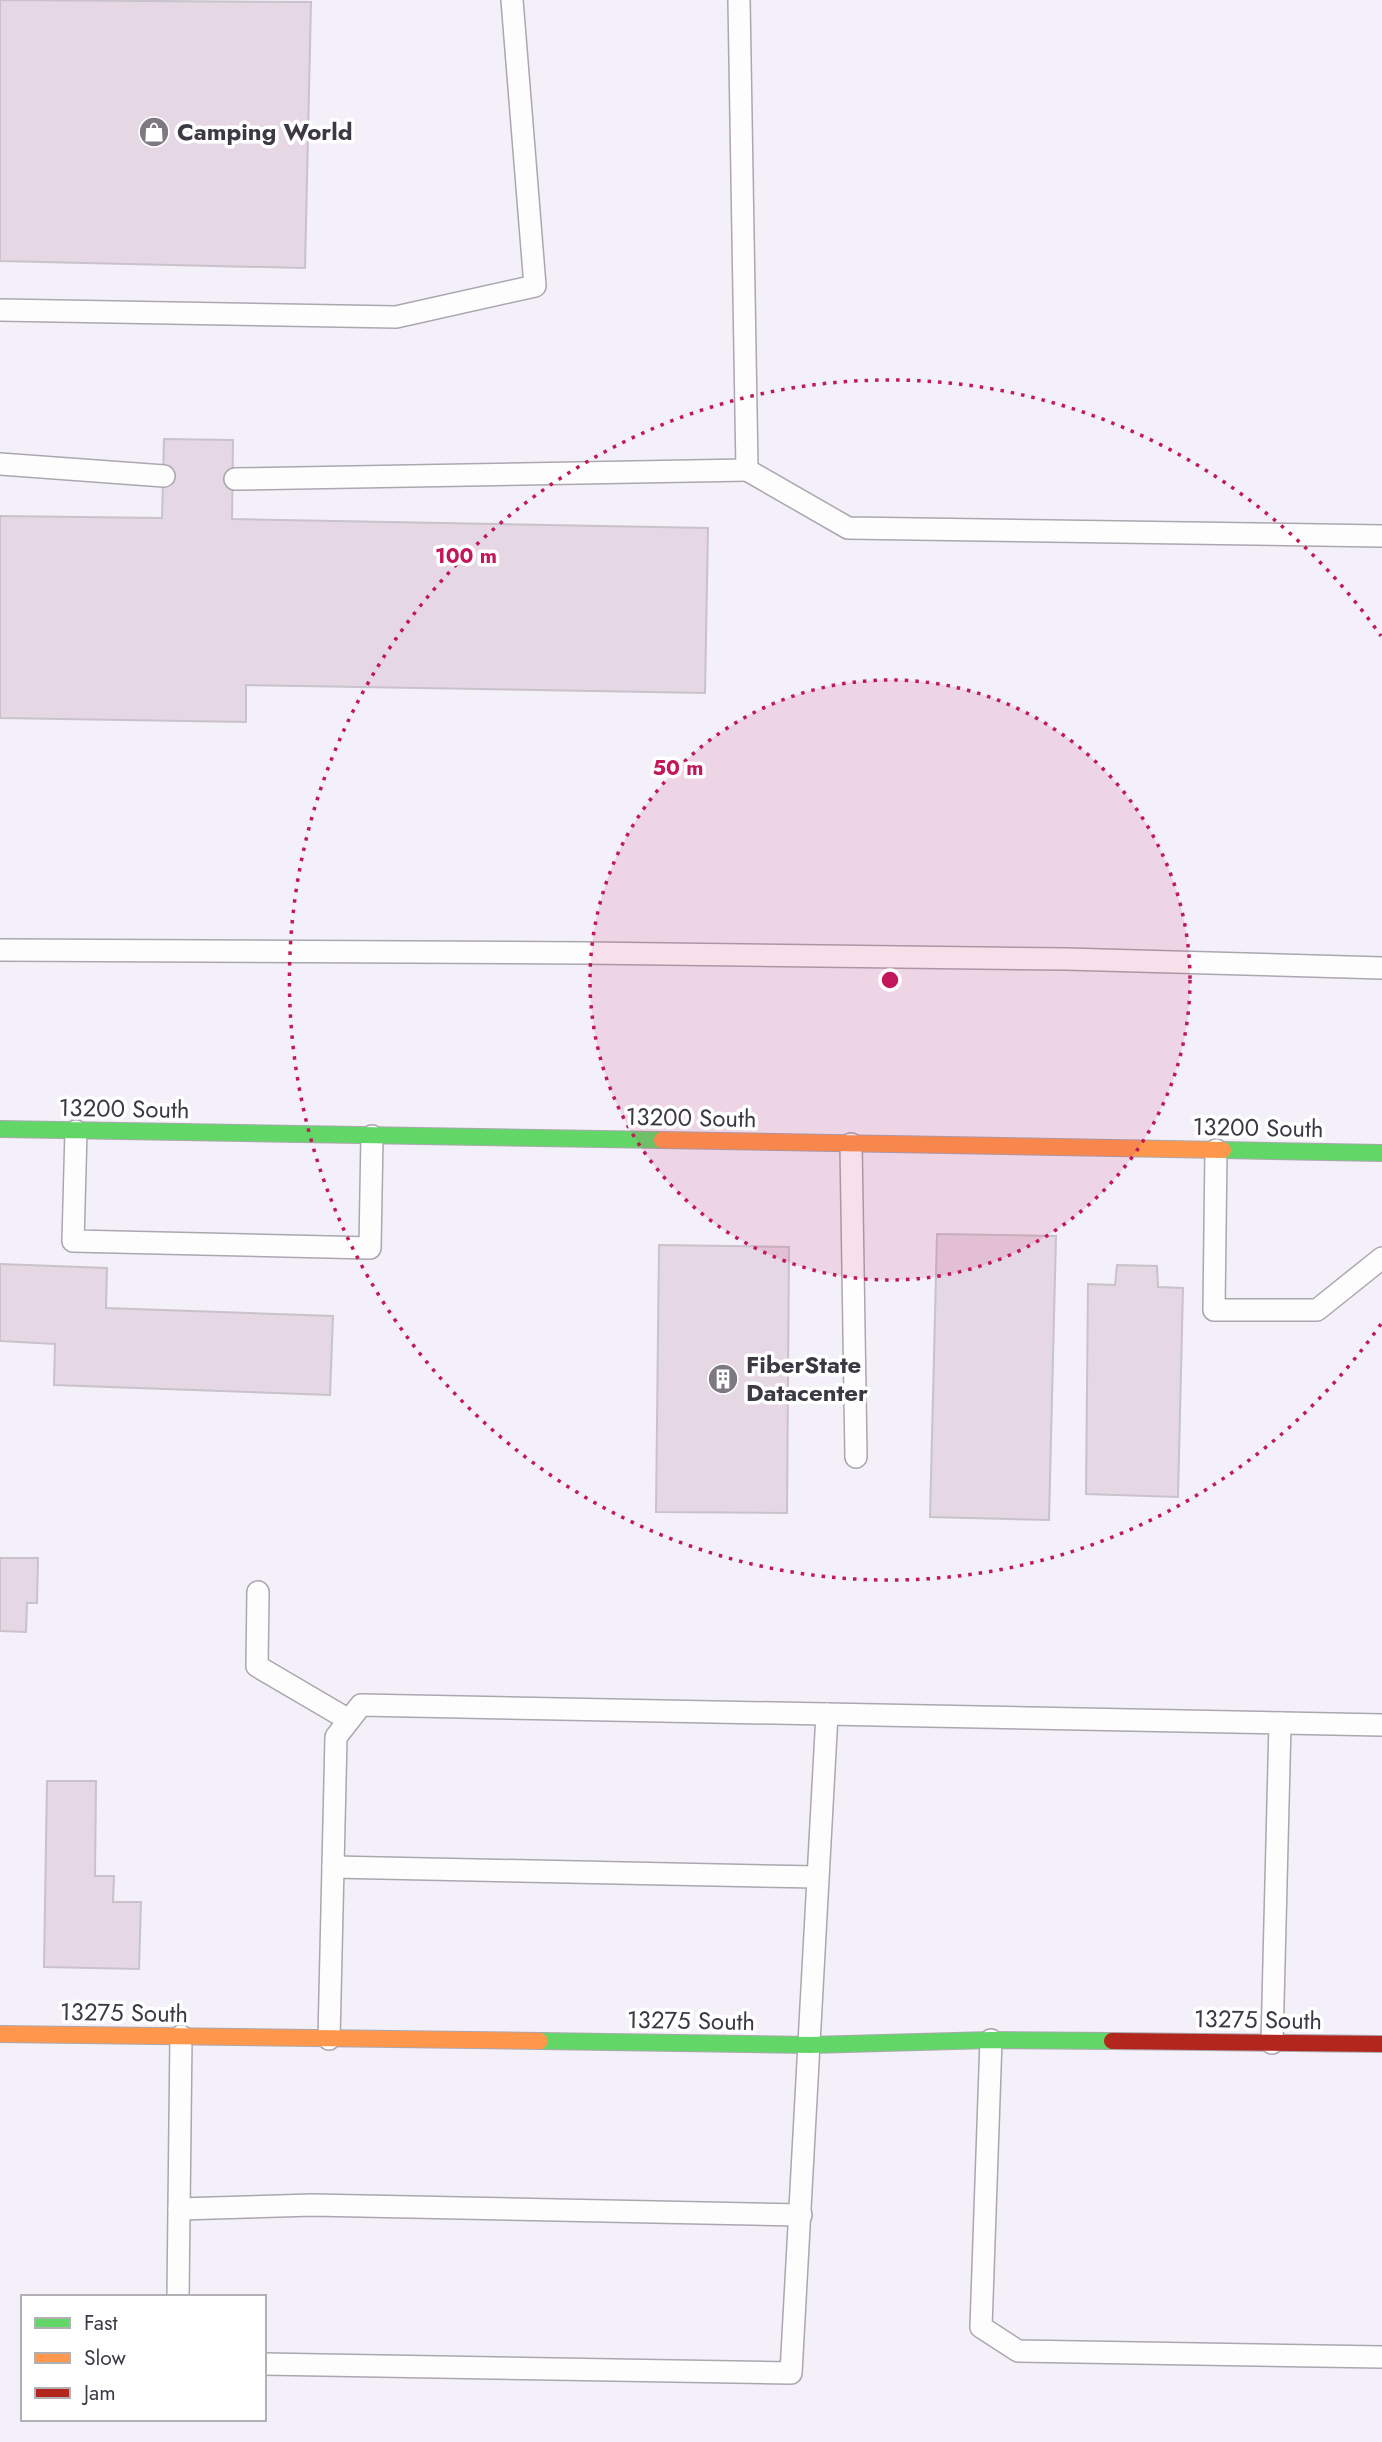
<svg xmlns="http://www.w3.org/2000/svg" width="1382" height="2442" viewBox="0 0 1382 2442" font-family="Jost,sans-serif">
<rect width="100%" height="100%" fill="#f3f0f9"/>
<g fill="#e6d7e4" stroke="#c9c2ca" stroke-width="2">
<path d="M0,0L311,2L305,268L0,261Z"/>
<path d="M164,439L233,440L232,519L708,528L705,693L246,685V722L0,718V516L162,518Z"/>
<path d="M937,1234L1056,1236L1049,1520L930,1517Z"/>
<path d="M659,1245L789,1247L787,1513L656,1512Z"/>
<path d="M0,1264L107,1268L106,1308L333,1316L330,1395L54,1385L55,1344L0,1341Z"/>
<path d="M1117,1265L1157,1266L1158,1287L1183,1288L1178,1497L1086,1494L1088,1284L1115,1285Z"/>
<path d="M0,1558H38L37,1603H27L26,1632L0,1631Z"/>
<path d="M47,1781H96L95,1876H114L113,1902H141L139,1969L44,1967Z"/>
</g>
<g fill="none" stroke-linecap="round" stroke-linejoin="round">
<g stroke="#aaa7af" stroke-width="24">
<g id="lane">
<path d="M739,0L747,470L848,528L1382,536"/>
<path d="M0,310L396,317L535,286L512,0"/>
<path d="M0,464L164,476"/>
<path d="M235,479L747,470"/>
<path d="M0,950L585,953L1066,959L1382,968"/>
<path d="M76,1131L73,1241L370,1248L372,1136"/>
<path d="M851,1144L856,1457"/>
<path d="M1216,1150L1214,1310H1317L1382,1258"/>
<path d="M258,1592L257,1666L349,1720"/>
<path d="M333,1867L816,1877"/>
<path d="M329,2039L336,1737L361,1705L1382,1725"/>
<path d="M991,2040L981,2327L1018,2351L1382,2357"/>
<path d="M1272,2043L1280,1723"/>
<path d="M179,2209L312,2205L801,2215"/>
<path d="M178,2297L181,2036"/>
<path d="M264,2364L791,2373L827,1714"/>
</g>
</g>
<g stroke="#aaa7af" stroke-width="18">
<g id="fast">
<path d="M0,1129L662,1140"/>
<path d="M1223,1150L1382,1153"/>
<path d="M540,2041L810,2045L991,2040L1112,2041"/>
</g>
</g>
<g stroke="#aaa7af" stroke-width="18">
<g id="slow">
<path d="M662,1140L1223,1150"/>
<path d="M0,2034L540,2041"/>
</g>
</g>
<g stroke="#aaa7af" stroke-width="18">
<path id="jam" d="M1112,2041L1382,2044"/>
</g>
<use href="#lane" stroke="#fdfdfe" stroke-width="21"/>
<use href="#fast" stroke="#63d668" stroke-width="16"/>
<use href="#slow" stroke="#ff974d" stroke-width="16"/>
<use href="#jam" stroke="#b3261e" stroke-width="16"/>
</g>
<circle cx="890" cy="980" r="300" fill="#c2185b" fill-opacity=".12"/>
<g fill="none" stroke="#c2185b" stroke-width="3.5" stroke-dasharray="3.5 7">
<circle cx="890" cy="980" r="300"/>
<path d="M1381 1324A600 600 0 1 1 1381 636"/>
</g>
<defs>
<g id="shop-disc" transform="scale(1.575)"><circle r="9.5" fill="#7d7983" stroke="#fff"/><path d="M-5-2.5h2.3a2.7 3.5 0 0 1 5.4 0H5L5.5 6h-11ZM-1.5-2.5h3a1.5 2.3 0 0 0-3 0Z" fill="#fff"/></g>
<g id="building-disc" transform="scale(1.575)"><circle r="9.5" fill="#7d7983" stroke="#fff"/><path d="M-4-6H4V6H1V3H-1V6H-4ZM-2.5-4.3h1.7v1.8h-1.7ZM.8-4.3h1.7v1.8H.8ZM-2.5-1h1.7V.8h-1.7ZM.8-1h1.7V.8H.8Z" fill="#fff"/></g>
</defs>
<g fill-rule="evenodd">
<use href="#shop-disc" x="154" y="132"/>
<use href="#building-disc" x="723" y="1379"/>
</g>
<g text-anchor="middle" stroke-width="7" stroke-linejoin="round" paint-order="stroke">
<g font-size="24" font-weight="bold" fill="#3d3944" stroke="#fff" text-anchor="start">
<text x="177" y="140">Camping World</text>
<text x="746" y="1373">FiberState<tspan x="746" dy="28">Datacenter</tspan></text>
</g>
<g font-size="24" fill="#3d3944" stroke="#fff">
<text transform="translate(124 1109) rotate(1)" y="8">13200 South</text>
<text transform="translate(691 1118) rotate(1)" y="8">13200 South</text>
<text transform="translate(1258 1128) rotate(1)" y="8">13200 South</text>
<text transform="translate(124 2013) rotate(1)" y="8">13275 South</text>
<text transform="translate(1258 2020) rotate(1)" y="8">13275 South</text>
<text transform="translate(691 2021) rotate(1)" y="8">13275 South</text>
</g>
</g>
<circle cx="890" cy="980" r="10" fill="#c2185b" stroke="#fff" stroke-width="3.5"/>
<g font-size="21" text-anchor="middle" font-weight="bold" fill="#c2185b" stroke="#fff" stroke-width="7" stroke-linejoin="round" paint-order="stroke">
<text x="466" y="563">100 m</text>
<text x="678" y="775">50 m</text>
</g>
<rect x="21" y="2295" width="245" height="126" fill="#ffffff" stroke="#b1b0b4" stroke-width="2"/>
<rect x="35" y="2318" width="35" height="10" fill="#63d668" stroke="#b1b0b4" stroke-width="2"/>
<text x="84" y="2330" font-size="21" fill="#3d3944">Fast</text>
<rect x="35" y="2353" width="35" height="10" fill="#ff974d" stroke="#b1b0b4" stroke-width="2"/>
<text x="84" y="2365" font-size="21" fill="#3d3944">Slow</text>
<rect x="35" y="2388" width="35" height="10" fill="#b3261e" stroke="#b1b0b4" stroke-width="2"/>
<text x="84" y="2400" font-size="21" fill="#3d3944">Jam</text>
</svg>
